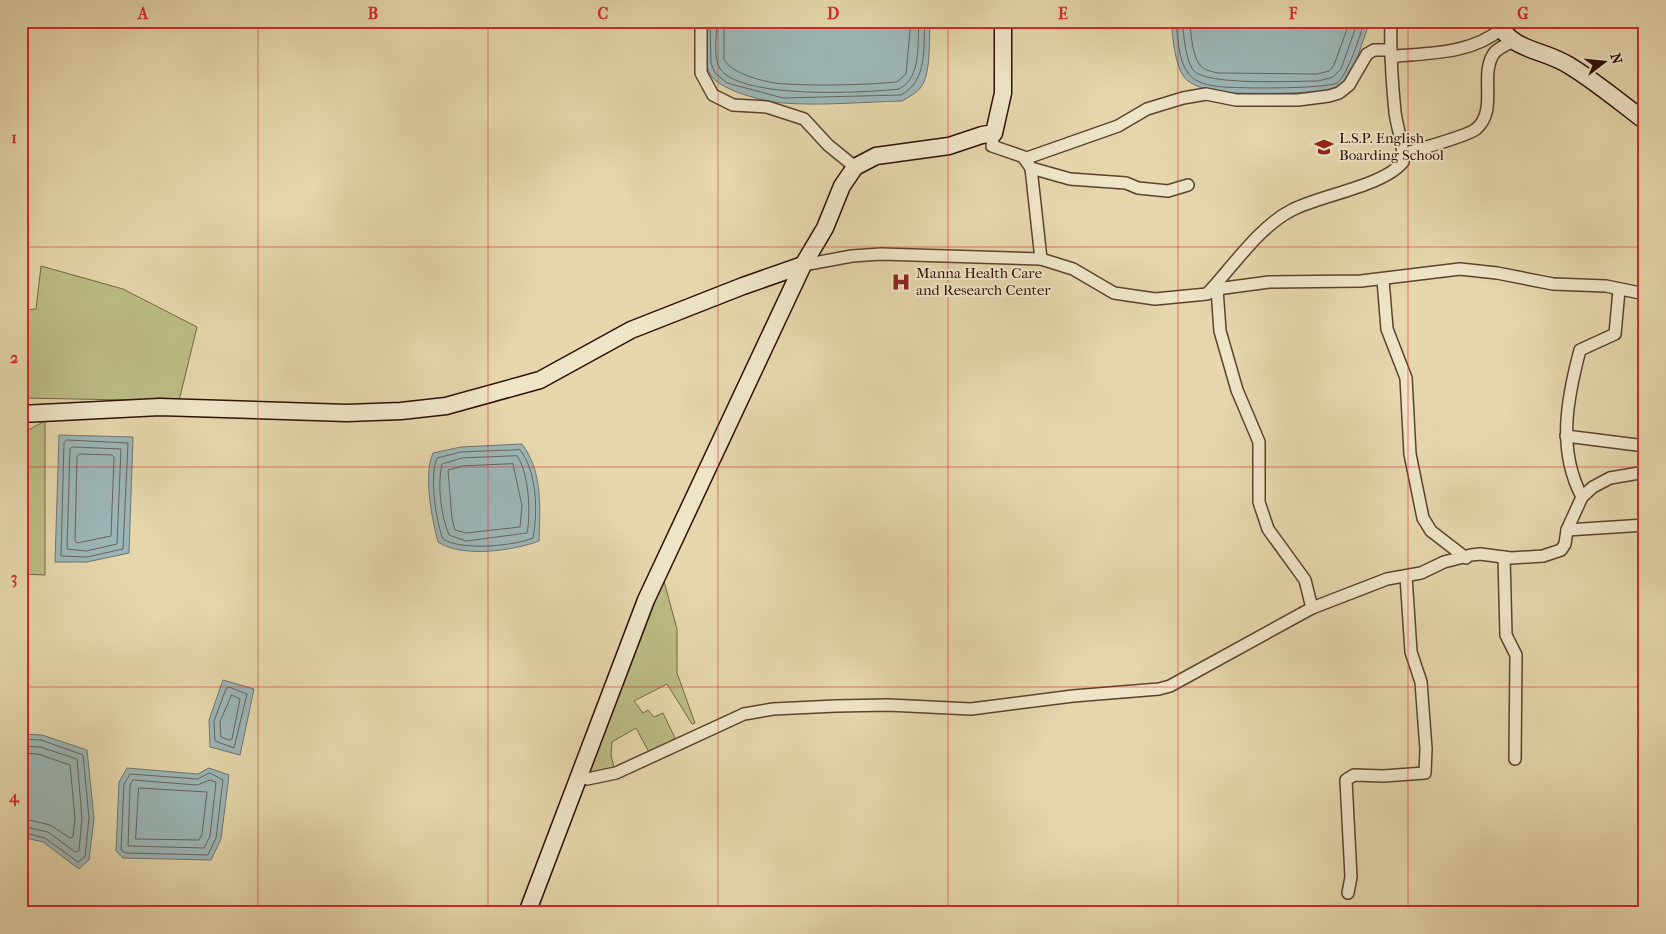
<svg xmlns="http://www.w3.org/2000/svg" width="1666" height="934" viewBox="0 0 1666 934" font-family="'IM FELL French Canon',serif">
<rect width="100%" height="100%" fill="#e5d6ab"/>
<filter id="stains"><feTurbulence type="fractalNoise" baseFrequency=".004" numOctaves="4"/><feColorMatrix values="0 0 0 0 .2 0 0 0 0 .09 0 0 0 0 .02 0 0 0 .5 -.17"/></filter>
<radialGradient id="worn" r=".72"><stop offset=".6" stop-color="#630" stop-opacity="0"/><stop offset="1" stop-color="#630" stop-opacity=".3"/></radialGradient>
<g fill="#bbbc84" stroke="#756644">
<path d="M41,266L123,289L197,327L179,401L21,398V310L36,309Z"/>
<path d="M45,421V575L21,574V434Z"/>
<path d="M662,574L677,629V673L695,723L692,724L667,684L634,701L643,713L648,710L654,717L663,713L675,738L650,754L636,728L612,742L611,755L616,776L598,780L588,768Z"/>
</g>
<g fill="#9cb6b6" stroke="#70746f">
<path d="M705,21H930C929,38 931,69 923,84C919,92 909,97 902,101C863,102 821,106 783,103C765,102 718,90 710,74C702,59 705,38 705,21Z"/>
<path d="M1171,21H1369V24C1363,39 1352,81 1339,88C1326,94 1230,95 1214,91C1204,89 1190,85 1184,77C1174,63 1173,37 1171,21Z"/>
<path d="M59,435L133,437L129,553L87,562H55Z"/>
<path d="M522,444C543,472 540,508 539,541C512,551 462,558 438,542C432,518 423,476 433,453L461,447Z"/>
<path d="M223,680L254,689L240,755L210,747L209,720Z"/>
<path d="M21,734L42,735L87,750L94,818L89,860L79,869L43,842L21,837Z"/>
<path d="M127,768L198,774L209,768L229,775L221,839L211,860L123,858L116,851L119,782Z"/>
</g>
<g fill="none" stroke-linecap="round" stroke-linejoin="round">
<g stroke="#66635e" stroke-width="1">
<path d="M710,21L711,63L715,73L727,83L783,98L901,95C928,80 923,49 925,21"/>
<path d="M717,21C717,35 712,59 721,70C744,99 863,93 899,89C922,77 917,44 919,21"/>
<path d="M724,21V59C730,74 770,84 786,84C821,86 862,85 897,82L906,74L911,21"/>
<path d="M1176,21C1178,37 1178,60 1188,73C1193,81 1206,85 1215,86C1229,89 1326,89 1337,83C1346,78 1362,33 1364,21"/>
<path d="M1182,21C1184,35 1185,58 1193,70C1205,86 1295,81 1318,81L1333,77L1341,69L1358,21"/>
<path d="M1190,21C1191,34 1192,55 1200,65C1203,70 1213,72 1218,73L1317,74L1329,71L1334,65L1350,21"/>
<path d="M67,440L128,443L123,549L87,557L61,556L64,443Z"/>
<path d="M73,447L121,449L117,544L86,551L67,549L70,449Z"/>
<path d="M520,450C537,471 538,512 533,538C514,546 461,551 443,539C436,522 429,475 437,458L461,452Z"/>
<path d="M80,454L112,455L114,457L111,536L77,543L75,541L77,457Z"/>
<path d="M517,456C529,472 531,514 527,533L466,541L449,535C441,516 437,484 442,464L462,458Z"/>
<path d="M513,464L522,506L520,527L466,533L455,530L452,519L448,470L463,466Z"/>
<path d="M229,687L247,694L234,748L215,741L214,721L226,689Z"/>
<path d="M232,695L240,699L232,739L229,740L221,737L220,722Z"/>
<path d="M21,739L41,740L83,755L89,818L85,857L78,862L45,838L21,832"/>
<path d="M21,746L40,747L77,759L82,818L79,851L75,852L48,832L21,826"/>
<path d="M21,753L38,754L70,765L75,818L73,837L70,838L50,825L21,818"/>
<path d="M210,773L223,780L216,838L208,855L126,853L121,850L124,784L130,774L197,779Z"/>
<path d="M133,780L197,785L210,780L216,782L210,836L204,848L128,846L130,786Z"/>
<path d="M139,788L207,792L202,834L199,840L136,839Z"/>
</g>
<g stroke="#5c422e" stroke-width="14">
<g id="street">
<path d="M701,21V73L713,95L733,105L767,107L804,119L828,145L855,167"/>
<path d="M1391,59L1397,56C1432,53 1473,53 1501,29"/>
<path d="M994,133L992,146L1027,158L1118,126L1147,109L1183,98L1206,94L1236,100H1298L1329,96L1339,93L1349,85L1367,54L1374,50H1390"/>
<path d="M1403,154C1416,150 1468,136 1476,129C1499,110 1478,73 1495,52C1499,48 1506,45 1511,42"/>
<path d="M1024,158L1031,168L1070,179L1126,183L1138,188L1168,191L1188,185"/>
<path d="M1031,168L1041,259"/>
<path d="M803,265L852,256L881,254L1041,259L1073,269L1114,293L1155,299L1207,294L1217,289L1269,282L1361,281L1460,269L1497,273L1553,284L1606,286L1645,294"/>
<path d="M1383,280L1387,329L1406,378L1410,454L1423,518L1431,531L1466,558"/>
<path d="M1217,289L1220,331L1237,390L1259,442V502L1268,529L1305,580L1312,608"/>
<path d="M1208,293C1233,266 1260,226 1292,210C1323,194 1382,187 1403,162C1404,144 1397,129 1395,112C1392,82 1390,51 1391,21"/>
<path d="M1566,436L1645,446"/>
<path d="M1582,497C1557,450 1567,399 1580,350L1615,334L1619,290"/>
<path d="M1567,530L1645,525"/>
<path d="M1504,557L1506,635L1516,655L1515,759"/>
<path d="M580,776L587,779L616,773L744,714L773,709L836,706L888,705L971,709L1073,696L1159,689L1170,686L1312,608L1387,579L1421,573L1444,562L1471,555L1480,554L1511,558L1543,556L1561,550L1565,544L1567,530L1582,497L1593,487L1610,478L1645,472"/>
<path d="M1348,893L1351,877L1346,780L1354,775L1383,776L1425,773L1426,749L1421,682L1411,652L1406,576"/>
</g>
</g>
<g stroke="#2f1005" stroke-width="19">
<g id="secondary">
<path d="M1496,21C1514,53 1542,48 1570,66C1596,82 1620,102 1645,121"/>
<path d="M21,414L160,407L347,413L401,411L446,406L540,380L631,330L743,286L803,265"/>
<path d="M527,913L646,600L803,265L825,228L842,186L855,167L876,156L949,146L982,135L994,133L1003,93V21"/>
</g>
</g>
<use href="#street" stroke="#eee4c8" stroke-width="11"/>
<use href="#secondary" stroke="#eee4c8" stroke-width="16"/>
</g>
<path fill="none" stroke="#d62828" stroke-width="1" stroke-opacity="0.55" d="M258,21V913M488,21V913M718,21V913M948,21V913M1178,21V913M1408,21V913M21,247H1645M21,467H1645M21,687H1645"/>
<defs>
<g id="school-bare" transform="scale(1.5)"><path d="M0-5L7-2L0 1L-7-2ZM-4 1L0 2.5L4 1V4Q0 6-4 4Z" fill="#8f2418" stroke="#eee4c8" stroke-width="2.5" paint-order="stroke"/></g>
<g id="hospital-bare" transform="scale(1.5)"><path d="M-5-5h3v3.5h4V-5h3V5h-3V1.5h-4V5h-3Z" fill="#8f2418" stroke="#eee4c8" stroke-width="2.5" paint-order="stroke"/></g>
</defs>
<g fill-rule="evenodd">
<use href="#school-bare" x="1324" y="147"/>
<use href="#hospital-bare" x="901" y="282"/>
</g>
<g text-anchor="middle" stroke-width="4" stroke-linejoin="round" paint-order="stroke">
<g font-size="15" fill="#2f1005" stroke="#eee4c8" text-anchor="start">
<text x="1339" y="143">L.S.P. English<tspan x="1339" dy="17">Boarding School</tspan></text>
<text x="916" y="278">Manna Health Care<tspan x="916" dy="17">and Research Center</tspan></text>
</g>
</g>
<rect width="1666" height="934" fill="none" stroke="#e5d6ab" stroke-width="55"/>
<g transform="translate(1604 62) rotate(74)" stroke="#eee4c8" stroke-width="4" paint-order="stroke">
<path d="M0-4L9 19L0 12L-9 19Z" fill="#2f1005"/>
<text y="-8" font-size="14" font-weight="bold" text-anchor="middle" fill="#2f1005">N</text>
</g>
<rect x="28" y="28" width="1610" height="878" fill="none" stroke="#d62828" stroke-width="2"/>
<g font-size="16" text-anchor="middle" font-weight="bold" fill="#d62828">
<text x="143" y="19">A</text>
<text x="373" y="19">B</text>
<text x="603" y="19">C</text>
<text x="833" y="19">D</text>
<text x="1063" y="19">E</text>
<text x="1293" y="19">F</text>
<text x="1523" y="19">G</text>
<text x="14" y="143">1</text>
<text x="14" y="363">2</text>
<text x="14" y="583">3</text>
<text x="14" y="802">4</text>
</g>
<rect width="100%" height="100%" filter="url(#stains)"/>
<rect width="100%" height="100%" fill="url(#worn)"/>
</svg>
